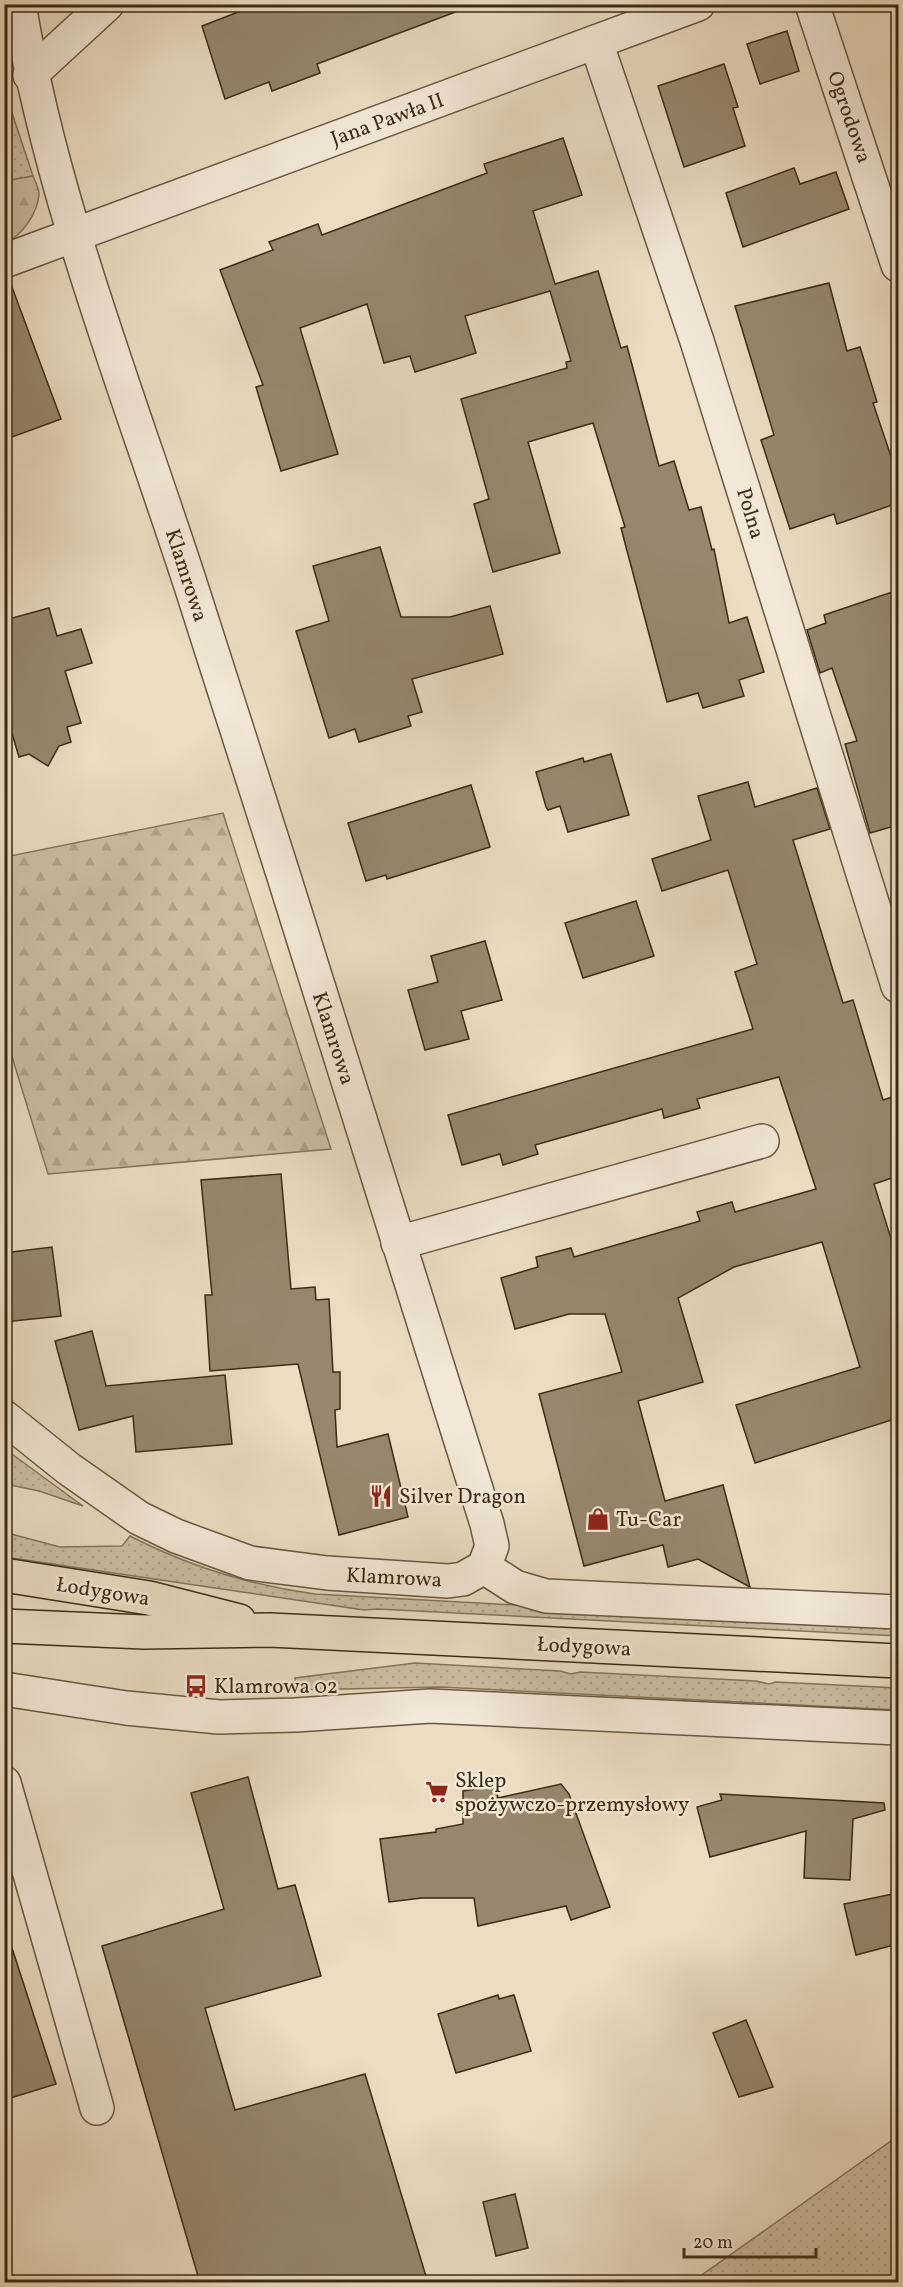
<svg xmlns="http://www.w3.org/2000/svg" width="903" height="2287" viewBox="0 0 903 2287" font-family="Vollkorn,serif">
<defs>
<pattern id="grass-dots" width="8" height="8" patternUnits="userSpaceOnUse" patternTransform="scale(1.5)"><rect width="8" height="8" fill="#cdbea4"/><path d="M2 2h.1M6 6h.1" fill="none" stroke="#b1a38c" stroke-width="1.8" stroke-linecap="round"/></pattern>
<pattern id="forest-firs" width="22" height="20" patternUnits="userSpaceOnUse" patternTransform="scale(1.5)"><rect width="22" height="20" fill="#cdbea4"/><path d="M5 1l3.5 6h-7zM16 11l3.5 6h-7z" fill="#b1a38c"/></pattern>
</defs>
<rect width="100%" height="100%" fill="#ebdcc2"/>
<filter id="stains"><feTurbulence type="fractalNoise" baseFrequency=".00333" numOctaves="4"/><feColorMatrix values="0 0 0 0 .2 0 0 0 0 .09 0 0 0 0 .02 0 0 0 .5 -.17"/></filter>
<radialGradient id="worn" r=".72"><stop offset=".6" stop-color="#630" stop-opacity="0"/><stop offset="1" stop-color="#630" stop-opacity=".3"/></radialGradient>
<g fill="url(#grass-dots)" stroke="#85745c" stroke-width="1.5">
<path d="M4,80L7,98L33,176L5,181Z"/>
<path d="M5,1449L83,1506L39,1491L5,1484Z"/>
<path d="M11,1534L60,1547L122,1546L130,1536C190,1567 249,1585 315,1594L898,1626V1636L378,1609L364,1610L5,1557L4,1535Z"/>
<path d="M415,1663L560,1671L571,1674L580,1672L756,1681L769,1684L776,1682L898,1688V1710L440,1687L295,1690V1678Z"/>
<path d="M898,2136V2275L888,2282H692Z"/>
</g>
<g fill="url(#forest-firs)" stroke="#85745c" stroke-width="1.5">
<path d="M33,176C35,181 39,188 39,194C38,212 22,237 5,242V181Z"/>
<path d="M223,813L331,1149L48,1174L5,1034V857Z"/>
</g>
<g fill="#97876e" stroke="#3d2b13" stroke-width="1.5">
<path d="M259,4H465L466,8L317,64L320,73L272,91L269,82L225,99L202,26Z"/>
<path d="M787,31L799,71L760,84L747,44Z"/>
<path d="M724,64L738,107L733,108L745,146L684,167L658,86Z"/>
<path d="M563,138L582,195L533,211L555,284L598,271L621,348L627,346L659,466L674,461L689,510L701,507L712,550L714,549L729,623L747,617L764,672L739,680L744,696L703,708L698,693L667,702L621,528L625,527L593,423L528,442L560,553L493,572L474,504L489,499L461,399L567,368L566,362L571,361L550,291L465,316L476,353L415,372L410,356L384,363L367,304L300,328L338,454L281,471L256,387L263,385L220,270L273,250L269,242L318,224L322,235L487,173L484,164Z"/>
<path d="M794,168L800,184L836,172L849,209L743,247L726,193Z"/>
<path d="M4,279H9L61,419L4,440Z"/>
<path d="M829,283L847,351L860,347L877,402L873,403L898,477V503L837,524L834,514L790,529L761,440L774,435L735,306Z"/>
<path d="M380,547L401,617H450L490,606L503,654L412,679L422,712L408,716L411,726L359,742L355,729L329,738L296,631L329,621L313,566Z"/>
<path d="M898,590V825L870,833L845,744L857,741L832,668L820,673L807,630L826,623L824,615Z"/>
<path d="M49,608L57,636L81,629L92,663L65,671L81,723L67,727L71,742L59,746L48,766L29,754L19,757L5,710V620Z"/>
<path d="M611,754L629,815L568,832L560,806L548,810L546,807L536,772L583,758L584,762Z"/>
<path d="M748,782L755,807L817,788L830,829L793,840L843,1003L853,1000L883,1100L898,1095V1176L874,1184L898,1261V1418L755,1463L736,1405L860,1367L822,1242L734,1267L678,1298L703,1382L638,1401L665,1501L723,1485L750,1587L698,1559L668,1567L663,1545L584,1566L539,1394L622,1372L605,1314H569L515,1329L501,1278L538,1267L536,1257L571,1248L574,1257L700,1221L697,1212L732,1202L735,1212L816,1189L779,1077L697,1099L700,1108L664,1118L662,1109L535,1145L538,1154L503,1165L500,1154L462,1165L448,1115L753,1029L735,972L757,964L728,870L662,891L652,859L711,840L698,796Z"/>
<path d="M471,785L490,847L387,879L386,875L366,881L348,823Z"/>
<path d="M636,901L654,956L583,978L565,923Z"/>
<path d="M485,941L502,1000L461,1011L469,1039L425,1050L408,990L438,982L431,956Z"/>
<path d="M281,1174L291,1289L315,1287L316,1300L329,1299L333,1372H340V1409L335,1410L337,1447L388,1434L408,1517L339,1535L298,1364L210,1371L205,1295H212L201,1180Z"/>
<path d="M52,1247L61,1316L4,1322V1253Z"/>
<path d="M92,1331L106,1386L225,1375L232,1444L136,1452L133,1416L79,1430L55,1341Z"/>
<path d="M248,1777L278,1889L295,1885L321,1976L205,2008L235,2110L365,2074L428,2283H200L102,1946L224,1909L191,1793Z"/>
<path d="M561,1784L569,1794L610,1907L571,1920L566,1906L478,1926L474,1898H422L389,1902L380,1839L436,1832V1829L463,1824V1791L496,1786L498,1798Z"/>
<path d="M720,1794L884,1803L885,1810L853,1819L850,1880L804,1878L806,1831L710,1857L697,1807L722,1800Z"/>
<path d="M898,1893V1944L856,1955L844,1904Z"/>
<path d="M12,1948L56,2084L4,2100V1949Z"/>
<path d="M498,1995L499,1999L514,1995L531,2051L456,2073L438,2014Z"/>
<path d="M746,2020L773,2087L739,2097L713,2033Z"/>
<path d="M515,2194L528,2248L496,2256L483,2202Z"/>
</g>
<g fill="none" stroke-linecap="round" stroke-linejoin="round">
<g stroke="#68573f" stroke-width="36">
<g id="minor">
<path d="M812,4L898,265"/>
<path d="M596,42L697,341L898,986"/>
<path d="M30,75L107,4"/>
<path d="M4,261L698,4"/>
<path d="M398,1243L762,1141"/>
<path d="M4,1417L69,1469L139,1518L176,1536L250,1563L327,1573L448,1581L463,1579L484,1567L492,1546L487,1524C389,1212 292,898 191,586C130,398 51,200 19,4"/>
<path d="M484,1567L515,1587L546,1596L898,1612"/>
<path d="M4,1689L126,1708L219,1717L296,1715L430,1706L898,1728"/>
<path d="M4,1783L97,2108"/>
</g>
</g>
<g stroke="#3d2b13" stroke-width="36">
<g id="major">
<path d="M4,1575L149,1598L239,1621"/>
<path d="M4,1626L144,1632L270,1630L898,1661"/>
</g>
</g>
<use href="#minor" stroke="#f2e8d7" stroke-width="33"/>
<use href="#major" stroke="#ebdcc2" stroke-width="33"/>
</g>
<defs>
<g id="restaurant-bare" transform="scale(1.8)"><path d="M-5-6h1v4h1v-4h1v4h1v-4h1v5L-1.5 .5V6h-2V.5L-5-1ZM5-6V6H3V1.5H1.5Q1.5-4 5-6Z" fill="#8f2418" stroke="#f2e8d7" stroke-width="2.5" paint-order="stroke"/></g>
<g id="shop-bare" transform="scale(1.8)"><path d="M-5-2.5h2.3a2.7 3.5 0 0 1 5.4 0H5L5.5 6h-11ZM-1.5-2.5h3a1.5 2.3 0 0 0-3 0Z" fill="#8f2418" stroke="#f2e8d7" stroke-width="2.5" paint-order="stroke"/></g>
<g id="bus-bare" transform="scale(1.8)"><path d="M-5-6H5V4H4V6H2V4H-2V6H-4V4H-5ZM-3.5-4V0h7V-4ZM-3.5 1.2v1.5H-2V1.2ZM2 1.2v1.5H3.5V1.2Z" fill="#8f2418" stroke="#f2e8d7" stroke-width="2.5" paint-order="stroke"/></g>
<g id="supermarket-bare" transform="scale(1.8)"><path d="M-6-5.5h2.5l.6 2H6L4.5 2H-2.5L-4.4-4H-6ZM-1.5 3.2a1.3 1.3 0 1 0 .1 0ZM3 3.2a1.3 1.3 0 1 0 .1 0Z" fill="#8f2418" stroke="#f2e8d7" stroke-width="2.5" paint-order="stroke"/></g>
</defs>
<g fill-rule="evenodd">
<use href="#restaurant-bare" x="381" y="1496"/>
<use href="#shop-bare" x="598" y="1519"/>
<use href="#bus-bare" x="196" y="1686"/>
<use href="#supermarket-bare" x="437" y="1792"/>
</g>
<g text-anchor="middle" stroke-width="5" stroke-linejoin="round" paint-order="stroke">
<g font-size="21" fill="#3d2b13" stroke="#f2e8d7">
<text transform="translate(850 117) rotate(71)" y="7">Ogrodowa</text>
<text transform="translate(387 119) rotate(-20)" y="7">Jana Pawła II</text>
<text transform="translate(751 513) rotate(73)" y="7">Polna</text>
<text transform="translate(187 575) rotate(72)" y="7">Klamrowa</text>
<text transform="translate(334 1038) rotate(72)" y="7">Klamrowa</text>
<text transform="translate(394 1577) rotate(3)" y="7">Klamrowa</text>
<text transform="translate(103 1591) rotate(9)" y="7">Łodygowa</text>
<text transform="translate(584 1646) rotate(3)" y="7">Łodygowa</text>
</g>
<g font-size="21" fill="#3d2b13" stroke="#f2e8d7" text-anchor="start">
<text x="399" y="1503">Silver Dragon</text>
<text x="616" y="1526">Tu-Car</text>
<text x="214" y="1693">Klamrowa 02</text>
<text x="455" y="1787">Sklep<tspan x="455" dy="24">spożywczo-przemysłowy</tspan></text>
</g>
</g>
<rect width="903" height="2287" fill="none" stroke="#ebdcc2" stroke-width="24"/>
<rect x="6" y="6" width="891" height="2275" fill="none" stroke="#3d2b13" stroke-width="3"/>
<rect x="12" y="12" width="879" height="2263" fill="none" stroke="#3d2b13" stroke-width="1.5"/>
<path d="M684 2248v9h132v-9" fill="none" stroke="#3d2b13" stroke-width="3"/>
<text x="693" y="2248" font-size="18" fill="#3d2b13" stroke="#f2e8d7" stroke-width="4.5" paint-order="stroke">20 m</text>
<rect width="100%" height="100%" filter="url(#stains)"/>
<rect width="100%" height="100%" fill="url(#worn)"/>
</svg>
